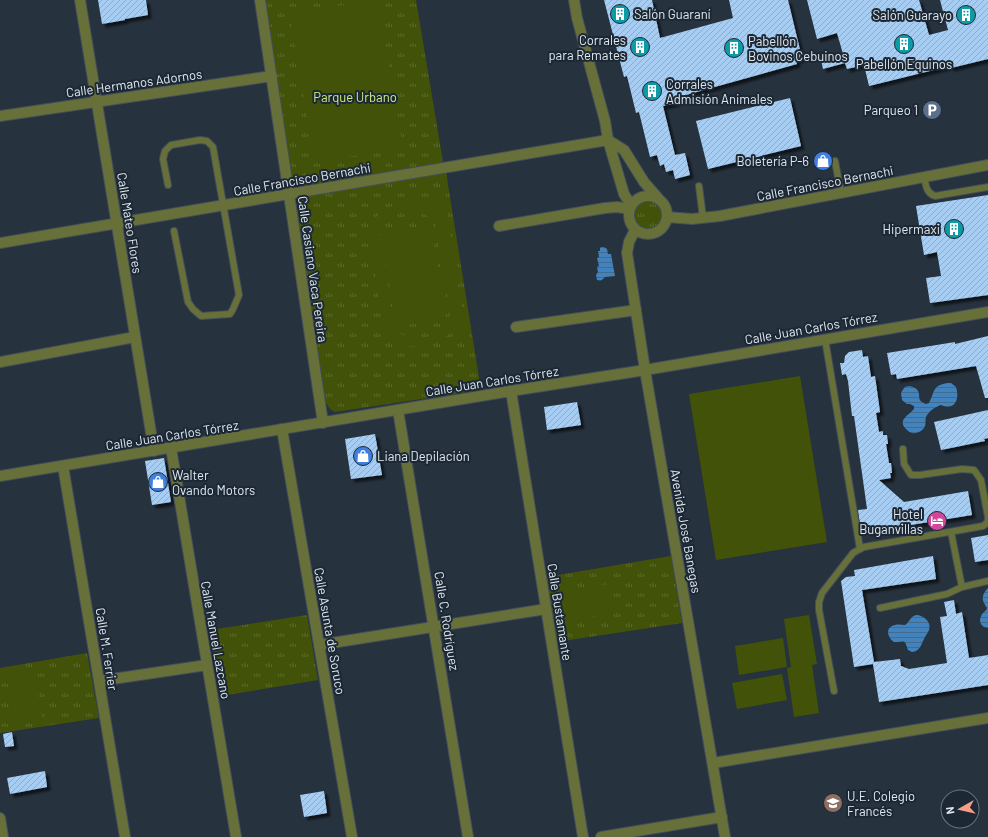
<svg xmlns="http://www.w3.org/2000/svg" width="988" height="837" viewBox="0 0 988 837" font-family="Barlow,sans-serif">
<defs>
<pattern id="grass-tufts" width="24" height="20" patternUnits="userSpaceOnUse"><rect width="24" height="20" fill="#425309"/><path d="M3 7l-1-3M5 7V3M7 7l1-3M15 17l-1-3M17 17v-4M19 17l1-3" fill="none" stroke="#5d6c2d"/></pattern>
<pattern id="water-rules" width="6" height="5" patternUnits="userSpaceOnUse"><rect width="6" height="5" fill="#4383bd"/><path d="M0 2.5h6" fill="none" stroke="#436b8e"/></pattern>
<pattern id="building-hatch" width="6" height="6" patternUnits="userSpaceOnUse"><rect width="6" height="6" fill="#a7cdf3"/><path d="M-1 1l2-2M0 6l6-6M5 7l2-2" fill="none" stroke="#8eabc8"/></pattern>
<filter id="shadow"><feDropShadow dx="3.5" dy="3.5" stdDeviation="1" flood-color="#0009"/></filter>
</defs>
<rect width="100%" height="100%" fill="#26323e"/>
<g fill="url(#grass-tufts)">
<path d="M263,0H416L443,162L303,186L296,184L292,179Z"/>
<path d="M446,172L481,390L335,412L330,409L325,401L294,211L299,202L304,196Z"/>
<circle cx="648" cy="215" r="14"/>
<path d="M671,556L682,623L556,642L546,577Z"/>
<path d="M307,615L318,680L221,696L210,630Z"/>
<path d="M87,653L99,718L0,733V668Z"/>
</g>
<g fill="#425309" fill-rule="evenodd">
<path d="M375,0H378L403,148L315,162L290,14Z"/>
<path d="M444,198L465,329C462,330 456,330 452,331C449,333 445,339 440,341C421,352 391,347 383,325L369,237C370,214 393,200 415,203C422,204 427,206 433,209L431,200ZM408,211C420,212 428,213 435,224L450,313C446,340 412,346 394,329L379,230C382,217 396,213 408,211Z"/>
<path d="M431,225L446,318L396,326L381,233Z"/>
<path d="M800,376L827,542L716,560L689,394Z"/>
<path d="M610,584L615,613L566,621L562,591Z"/>
<path d="M809,615L817,664L812,665L819,713L794,717L787,668L791,667L784,619Z"/>
<path d="M783,638L787,667L739,675L735,646Z"/>
<path d="M35,669L42,719L14,723L7,673Z"/>
<path d="M782,674L787,700L737,709L732,683Z"/>
</g>
<g fill="url(#water-rules)">
<path d="M601,247H604L607,249L608,254H611L615,276L605,277C602,280 602,281 597,280L596,275L598,272L597,267L599,266L597,258L599,257L598,251H600V248Z"/>
<path d="M948,383H951L956,387C960,399 955,411 941,405C935,407 929,411 926,417C925,420 926,423 925,426C923,431 917,434 912,433C909,432 908,431 906,429C897,420 909,415 914,409V406L910,404H907L902,400L901,393C902,391 904,388 905,387C909,385 916,387 918,391C921,397 916,400 926,404L929,403C935,392 932,385 948,383Z"/>
<path d="M988,588V628C982,627 980,624 980,619L982,614L987,609C986,606 985,605 984,603C981,597 984,592 988,588Z"/>
<path d="M917,615C924,616 932,622 929,630C928,633 925,636 924,639C921,645 920,651 912,652L908,650C904,637 904,643 894,642C887,637 885,627 895,625C899,624 902,625 905,625C910,622 910,616 917,615Z"/>
</g>
<g fill="url(#building-hatch)" filter="url(#shadow)">
<path d="M98,0H146L148,15L125,19V20L102,24Z"/>
<path d="M604,0H652L660,38L733,18L729,0H788L802,58L796,61L797,64L675,98L677,103L663,106L675,155L685,153L690,175L675,179L673,170L666,172L664,164L660,166L657,155L650,157L639,112L636,113L627,76L624,77Z"/>
<path d="M807,0H919L929,35L948,30L940,0H988V59L951,68L950,66L869,86L864,65L847,69L845,63L823,69L821,60L843,54L837,33L817,39Z"/>
<path d="M790,98L801,146L708,169L696,121Z"/>
<path d="M988,195V295L930,303L926,278L941,276L937,252L924,255L916,206Z"/>
<path d="M988,336V398H985L976,366L897,379L896,374L891,375L887,353L955,342V344Z"/>
<path d="M862,350L863,357L868,356L871,377L875,376L880,412L876,413L879,432L883,431V435H887L888,444H886L889,463H891L892,473H890L891,478L879,480L904,502L968,491L972,515L868,532L867,523L860,524L858,510L867,509L854,416H852L848,381L846,374L842,375L840,363H844L845,356L849,352Z"/>
<path d="M577,402L581,425L547,430L544,407Z"/>
<path d="M988,410V438L984,439L985,441L941,450L934,422Z"/>
<path d="M375,434L382,475L351,479L345,439Z"/>
<path d="M164,458L171,502L152,505L145,461Z"/>
<path d="M988,535V560L975,562L971,538Z"/>
<path d="M933,556L936,579L862,590L874,662L900,659L901,666L909,669L947,663L940,617L947,616L944,602L954,600L956,614L962,612L969,658L988,655V685L879,702L873,664L854,667L841,581L846,577L855,576L854,570Z"/>
<path d="M12,732L14,746L5,747L3,734Z"/>
<path d="M45,771L47,787L10,794L7,778Z"/>
<path d="M324,791L327,813L304,817L300,795Z"/>
</g>
<g fill="none" stroke-linecap="round" stroke-linejoin="round">
<g stroke="#444f5a" stroke-width="8">
<g id="service">
<path d="M835,161L841,193"/>
<path d="M924,177C926,185 926,193 935,196L988,187"/>
<path d="M168,185L163,159L165,151L171,145L200,140L207,141L213,147L239,295L233,309L230,314L201,316L193,309L188,302L174,231"/>
<path d="M699,186L703,218"/>
<path d="M825,339L860,549L864,547L983,526L987,523L988,519"/>
<path d="M903,449L904,464L911,475H920L962,469L974,470L981,480L988,517"/>
<path d="M962,587L988,581"/>
<path d="M880,608L947,594L962,587L951,532"/>
<path d="M834,691L819,610V602L822,593L853,553L860,549"/>
</g>
</g>
<g stroke="#444f5a" stroke-width="12">
<g id="minor">
<path d="M80,0L154,451"/>
<path d="M260,0L323,423"/>
<path d="M574,0L577,18L605,121L608,140L624,194L631,205"/>
<path d="M0,116L272,76"/>
<path d="M608,140L624,150L644,182L658,198"/>
<circle cx="648" cy="215" r="19"/>
<path d="M667,217L692,219L720,216L988,165"/>
<path d="M499,226L605,208L617,207L629,209"/>
<path d="M635,230L629,242L627,253L645,370L725,837"/>
<path d="M0,243L608,140"/>
<path d="M516,327L636,310"/>
<path d="M0,362L135,337"/>
<path d="M511,391L583,837"/>
<path d="M398,410L468,837"/>
<path d="M282,429L352,837"/>
<path d="M171,448L236,837"/>
<path d="M63,466L125,837"/>
<path d="M0,476L511,391L645,370L988,312"/>
<path d="M319,645L546,609"/>
<path d="M99,681L207,665"/>
<path d="M713,763L988,718"/>
<path d="M0,818L3,837"/>
<path d="M601,837L722,817"/>
</g>
</g>
<use href="#service" stroke="#68703a" stroke-width="6"/>
<use href="#minor" stroke="#68703a" stroke-width="10"/>
</g>
<defs>
<g id="building-disc" transform="scale(1)"><circle r="9.5" fill="#0f9aa8" stroke="#1c2834"/><path d="M-4-6H4V6H1V3H-1V6H-4ZM-2.5-4.3h1.7v1.8h-1.7ZM.8-4.3h1.7v1.8H.8ZM-2.5-1h1.7V.8h-1.7ZM.8-1h1.7V.8H.8Z" fill="#fff"/></g>
<g id="parking-disc" transform="scale(1)"><circle r="9.5" fill="#5c6f8a" stroke="#1c2834"/><path d="M-3.5-5.5H1a3.5 3.5 0 0 1 0 7H-1V5.5H-3.5ZM-1-3.4V-.6H.8a1.4 1.4 0 0 0 0-2.8Z" fill="#fff"/></g>
<g id="shop-disc" transform="scale(1)"><circle r="9.5" fill="#3f7fe0" stroke="#1c2834"/><path d="M-5-2.5h2.3a2.7 3.5 0 0 1 5.4 0H5L5.5 6h-11ZM-1.5-2.5h3a1.5 2.3 0 0 0-3 0Z" fill="#fff"/></g>
<g id="hotel-disc" transform="scale(1)"><circle r="9.5" fill="#d1479c" stroke="#1c2834"/><path d="M-6-4.5h1.5V1H6V5H4.5V3h-9V5H-6ZM-4 0a1.8 1.8 0 1 1 3.6 0ZM.5 0V-2.5h3Q6-2.5 6 0Z" fill="#fff"/></g>
<g id="school-disc" transform="scale(1)"><circle r="9.5" fill="#8d6e63" stroke="#1c2834"/><path d="M0-5L7-2L0 1L-7-2ZM-4 1L0 2.5L4 1V4Q0 6-4 4Z" fill="#fff"/></g>
</defs>
<g fill-rule="evenodd">
<use href="#building-disc" x="620" y="14"/>
<use href="#building-disc" x="966" y="15"/>
<use href="#building-disc" x="904" y="44"/>
<use href="#building-disc" x="640" y="47"/>
<use href="#building-disc" x="734" y="48"/>
<use href="#building-disc" x="652" y="91"/>
<use href="#parking-disc" x="932" y="110"/>
<use href="#shop-disc" x="823" y="161"/>
<use href="#building-disc" x="954" y="229"/>
<use href="#shop-disc" x="363" y="456"/>
<use href="#shop-disc" x="158" y="482"/>
<use href="#hotel-disc" x="937" y="521"/>
<use href="#school-disc" x="833" y="803"/>
</g>
<g text-anchor="middle" stroke-width="4" stroke-linejoin="round" paint-order="stroke">
<g font-size="13" fill="#e0e8f0" stroke="#1c2834" text-anchor="start">
<text x="634" y="19">Salón Guaraní</text>
<text x="952" y="20" text-anchor="end">Salón Guarayo</text>
<text x="626" y="45" text-anchor="end">Corrales<tspan x="626" dy="15">para Remates</tspan></text>
<text x="748" y="46">Pabellón<tspan x="748" dy="15">Bovinos Cebuinos</tspan></text>
<text x="904" y="69" text-anchor="middle">Pabellón Equinos</text>
<text x="666" y="89">Corrales<tspan x="666" dy="15">Admisión Animales</tspan></text>
<text x="918" y="115" text-anchor="end">Parqueo 1</text>
<text x="809" y="166" text-anchor="end">Boletería P-6</text>
<text x="940" y="234" text-anchor="end">Hipermaxi</text>
<text x="377" y="461">Liana Depilación</text>
<text x="172" y="480">Walter<tspan x="172" dy="15">Ovando Motors</tspan></text>
<text x="923" y="519" text-anchor="end">Hotel<tspan x="923" dy="15">Buganvillas</tspan></text>
<text x="847" y="801">U.E. Colegio<tspan x="847" dy="15">Francés</tspan></text>
</g>
<g font-size="13" fill="#e0e8f0" stroke="#1c2834">
<text transform="translate(134 83) rotate(-8)" y="5">Calle Hermanos Adornos</text>
<text transform="translate(302 179) rotate(-10)" y="5">Calle Francisco Bernachi</text>
<text transform="translate(825 183) rotate(-11)" y="5">Calle Francisco Bernachi</text>
<text transform="translate(130 223) rotate(81)" y="5">Calle Mateo Flores</text>
<text transform="translate(313 269) rotate(82)" y="5">Calle Casiano Vaca Pereira</text>
<text transform="translate(811 328) rotate(-10)" y="5">Calle Juan Carlos Tórrez</text>
<text transform="translate(492 381) rotate(-9)" y="5">Calle Juan Carlos Tórrez</text>
<text transform="translate(172 435) rotate(-9)" y="5">Calle Juan Carlos Tórrez</text>
<text transform="translate(686 531) rotate(80)" y="5">Avenida José Banegas</text>
<text transform="translate(560 612) rotate(81)" y="5">Calle Bustamante</text>
<text transform="translate(447 621) rotate(81)" y="5">Calle C. Rodríguez</text>
<text transform="translate(330 631) rotate(80)" y="5">Calle Asunta de Soruco</text>
<text transform="translate(216 640) rotate(80)" y="5">Calle Manuel Lazcano</text>
<text transform="translate(107 649) rotate(81)" y="5">Calle M. Ferrier</text>
</g>
<g font-size="13" fill="#cfee81" stroke="#1c2834">
<text x="355" y="102">Parque Urbano</text>
</g>
</g>
<g transform="translate(960 809) rotate(262)"><circle r="19" fill="#1c2834" stroke="#6a757f"/>
<path d="M0-3L7 15L0 10L-7 15Z" fill="#f49e88"/>
<text y="-6" font-size="11" font-weight="bold" text-anchor="middle" fill="#e0e8f0">N</text>
</g>
</svg>
